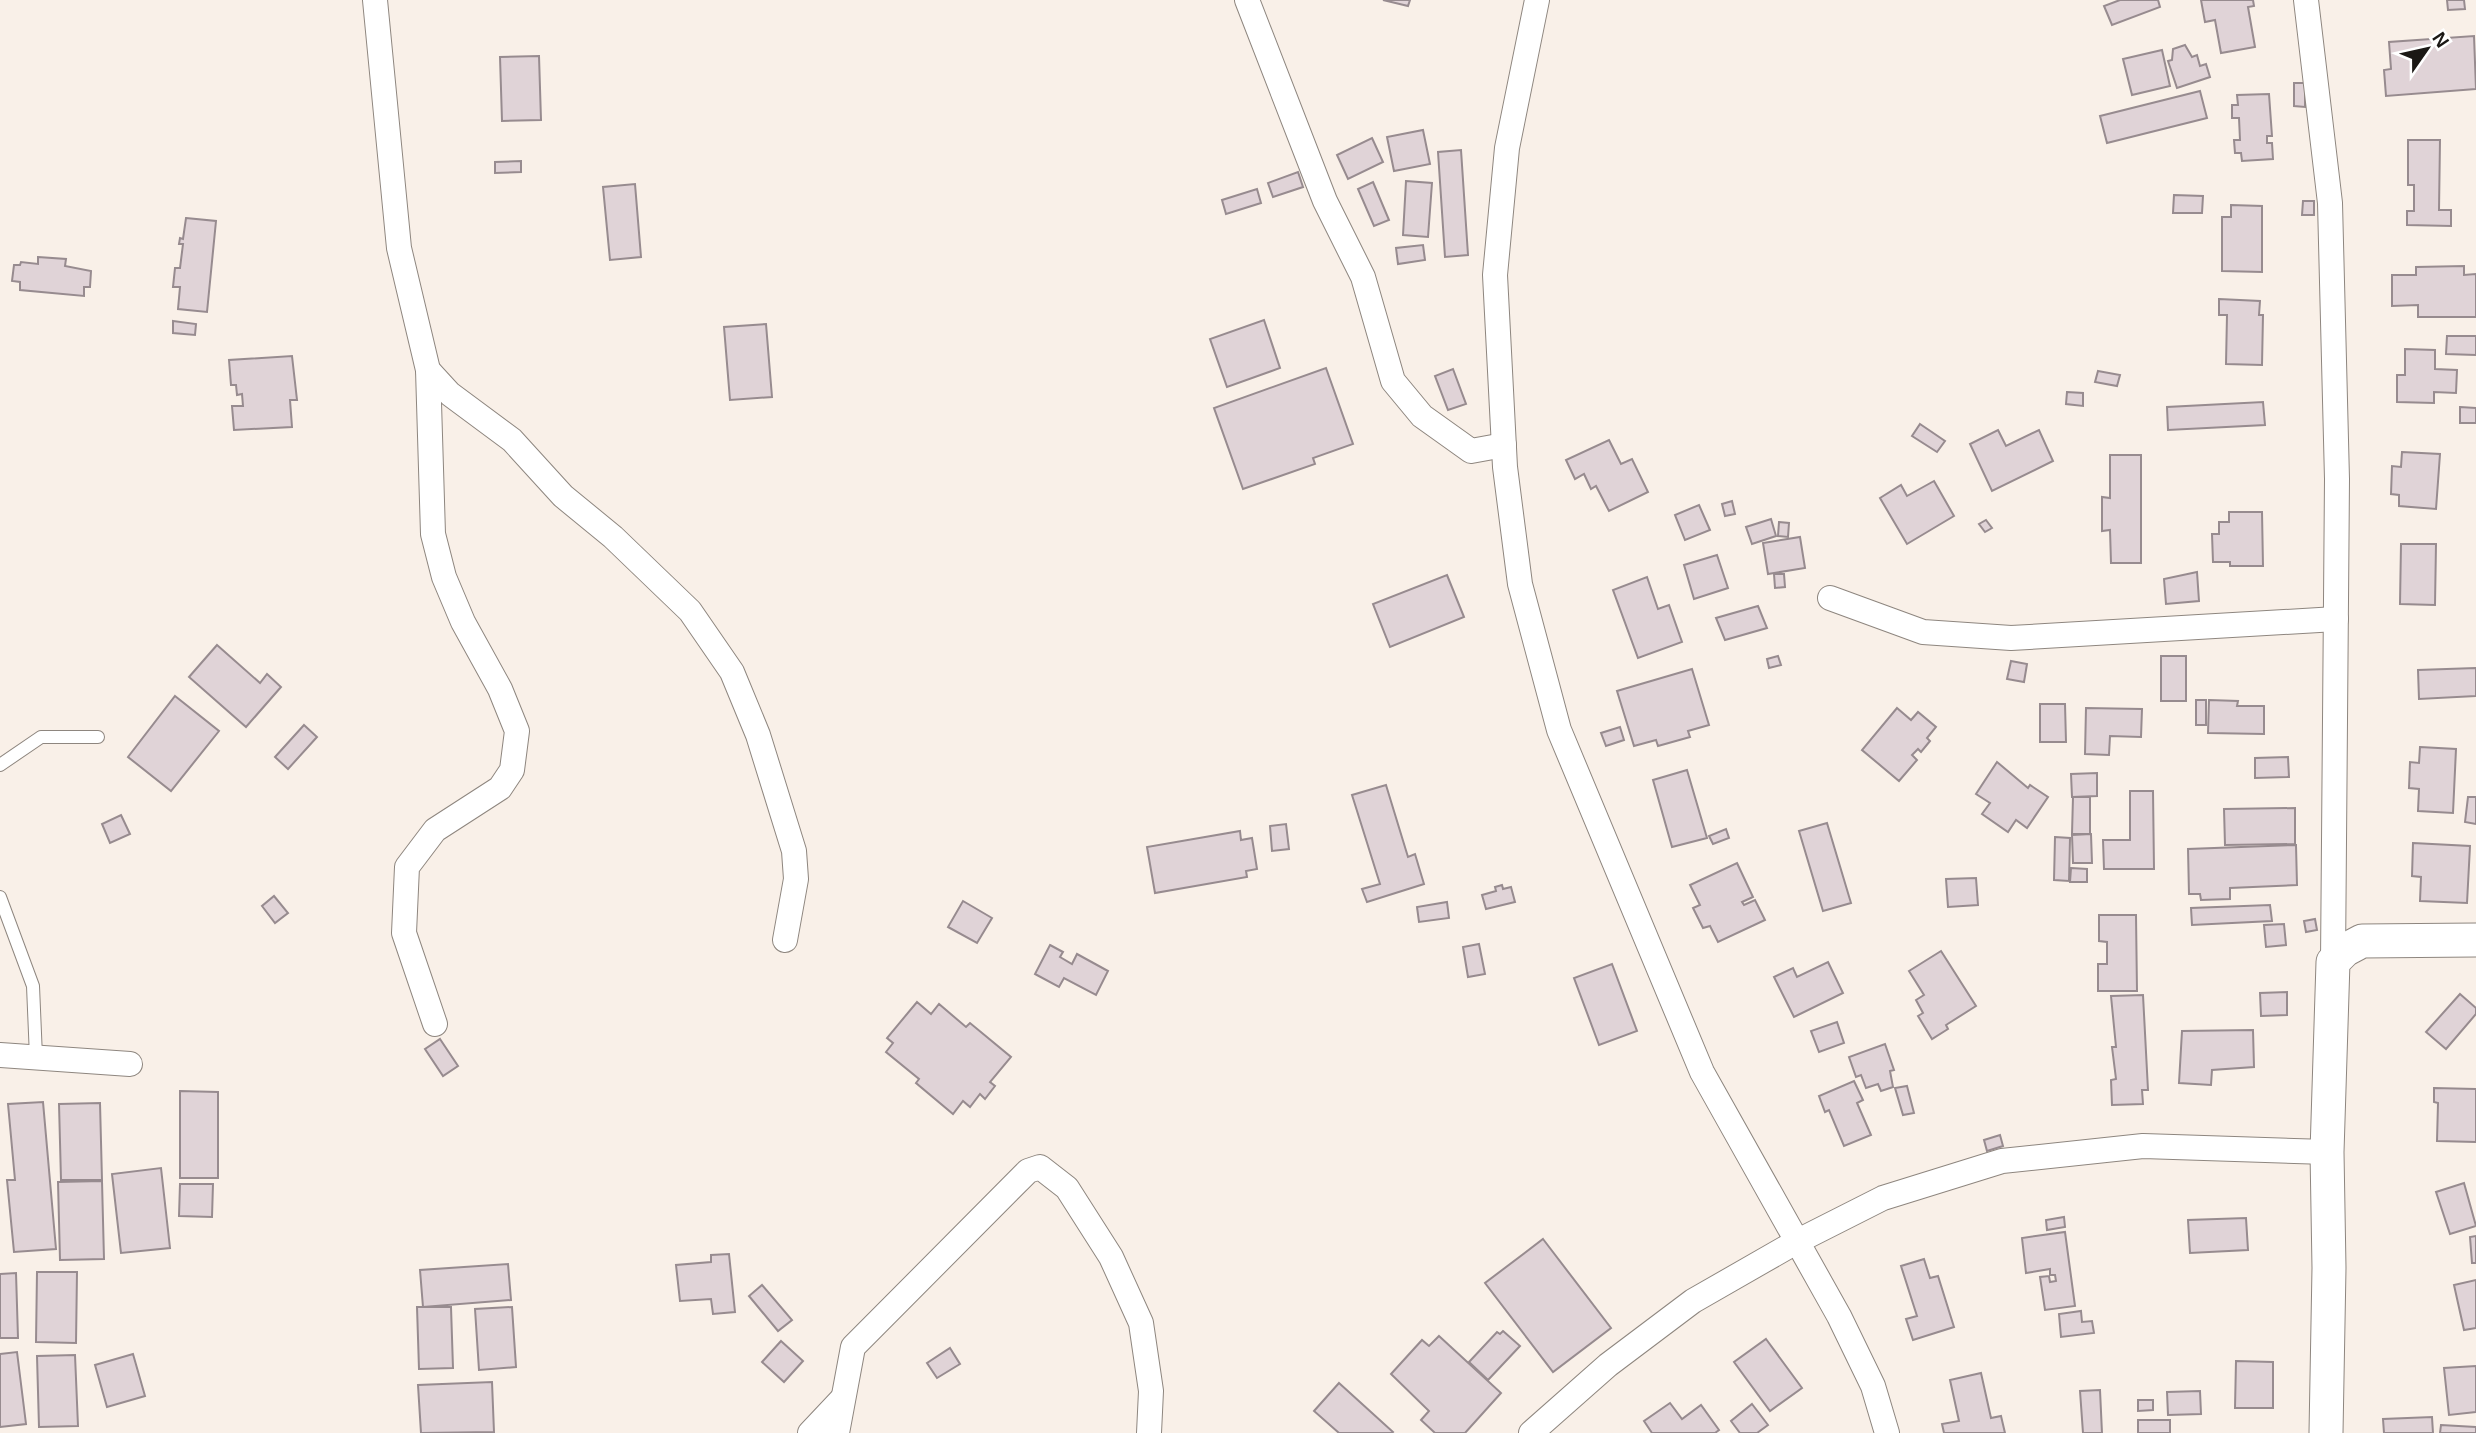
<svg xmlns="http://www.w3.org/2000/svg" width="2476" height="1433" viewBox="0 0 2476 1433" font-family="Arial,sans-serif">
<rect width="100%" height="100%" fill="#f9f0e8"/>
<g fill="#e0d3d7" stroke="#978b8f" stroke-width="2">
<path d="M1383,0H1410L1408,6Z"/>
<path d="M2120,0H2158L2160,7L2112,25L2104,6Z"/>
<path d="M2201,0H2253L2254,6L2248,7L2255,47L2221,53L2215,20L2205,22Z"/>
<path d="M2447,0H2464L2465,9L2448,10Z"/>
<path d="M2474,36L2476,89L2386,96L2384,70L2391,69L2389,42Z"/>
<path d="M2185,45L2192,57L2197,55L2200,66L2206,64L2210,77L2177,88L2168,61L2172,60L2173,49Z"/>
<path d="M2162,50L2170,86L2132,95L2123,59Z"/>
<path d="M539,56L541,120L502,121L500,57Z"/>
<path d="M2294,83H2305V107L2294,106Z"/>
<path d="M2200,91L2207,118L2107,143L2100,116Z"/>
<path d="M2269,94L2272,136H2267V143H2272L2273,159L2242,161L2241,153H2235L2234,140H2240L2239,118H2232V105H2238L2237,95Z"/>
<path d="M1423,130L1430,164L1394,171L1387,137Z"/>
<path d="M1372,138L1383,162L1348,179L1337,155Z"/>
<path d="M2408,140H2440L2439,210H2451V226L2407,225V211H2414V185H2408Z"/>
<path d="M1461,150L1468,255L1445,257L1438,152Z"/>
<path d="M521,161V172L495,173V162Z"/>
<path d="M1298,172L1303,187L1273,197L1268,183Z"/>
<path d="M1406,181L1432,183L1428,237L1403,235Z"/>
<path d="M1373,182L1389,220L1374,226L1358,189Z"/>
<path d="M635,184L641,257L610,260L603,187Z"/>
<path d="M1257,189L1261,203L1226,214L1222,200Z"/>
<path d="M2174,195L2203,196L2202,213H2173Z"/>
<path d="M2303,201H2314V215H2302Z"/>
<path d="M2231,205L2262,206V272L2222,271V217H2231Z"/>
<path d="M186,218L216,221L207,312L178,309L180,287H173L175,268H180L183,244H179L180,238L183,239Z"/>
<path d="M1423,245L1425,260L1398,264L1396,248Z"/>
<path d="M38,257L66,259L65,266L91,271L90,287H84V296L20,290V282L12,281L14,265H20L21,262L38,264Z"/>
<path d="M2464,266V275L2476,274V317H2418V305L2392,306V275H2416V267Z"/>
<path d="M2219,299L2260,301L2259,315H2263L2262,365L2226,364L2227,315H2219Z"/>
<path d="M1264,320L1280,368L1227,387L1210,339Z"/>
<path d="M173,321L196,324L195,335L173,333Z"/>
<path d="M766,324L772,397L730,400L724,327Z"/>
<path d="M2447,336H2476V355L2446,354Z"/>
<path d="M2405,349L2435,350V369L2457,370L2456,393L2434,392V403L2397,402V375H2405Z"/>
<path d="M292,356L297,400H290L292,427L234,430L232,406H243L242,394L237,395L236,385H231L229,360Z"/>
<path d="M1326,368L1353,444L1313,458L1315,464L1243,489L1214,408Z"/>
<path d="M1453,369L1466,404L1448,410L1435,376Z"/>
<path d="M2098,371L2120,375L2117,386L2095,382Z"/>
<path d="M2067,392L2083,393V406L2066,404Z"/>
<path d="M2263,402L2265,425L2168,430L2167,407Z"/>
<path d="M2460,407L2476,408V423H2460Z"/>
<path d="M1920,424L1945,441L1937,452L1912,436Z"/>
<path d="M1998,430L2006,446L2039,430L2053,461L1992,491L1970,444Z"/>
<path d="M1609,440L1621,464L1632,459L1648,492L1609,511L1596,486L1591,489L1584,474L1575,479L1566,460Z"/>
<path d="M2402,452L2440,454L2436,509L2399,506V495L2391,494L2392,466L2401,467Z"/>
<path d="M2110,455H2141V563H2111L2110,530L2102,531V497L2110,498Z"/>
<path d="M1934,481L1954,516L1907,544L1880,498L1901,485L1907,496Z"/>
<path d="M1732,501L1735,514L1725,516L1722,504Z"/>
<path d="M1699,505L1710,530L1685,540L1675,515Z"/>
<path d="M2229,512H2262L2263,566H2230V562H2213L2212,534H2219V522H2229Z"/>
<path d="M1771,519L1776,536L1752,544L1746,527Z"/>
<path d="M1986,520L1992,528L1985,532L1979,524Z"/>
<path d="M1779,522L1789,523L1788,537L1778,536Z"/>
<path d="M1800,537L1805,568L1768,574L1763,543Z"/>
<path d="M2401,544H2436L2435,605L2400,604Z"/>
<path d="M1717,555L1728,588L1694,599L1684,565Z"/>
<path d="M2197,572L2199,601L2166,604L2164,579Z"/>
<path d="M1774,574H1784L1785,587L1775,588Z"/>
<path d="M1447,575L1464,617L1390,647L1373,604Z"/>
<path d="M1647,577L1658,609L1669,605L1682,642L1638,658L1613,590Z"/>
<path d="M1758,606L1767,628L1725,640L1716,618Z"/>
<path d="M217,645L260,683L267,674L281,687L246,727L189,677Z"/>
<path d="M1778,656L1781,665L1769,668L1767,659Z"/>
<rect x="2161" y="656" width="25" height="45"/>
<path d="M2011,661L2027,664L2024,682L2007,679Z"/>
<path d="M2476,668V696L2419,699L2418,670Z"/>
<path d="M1692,669L1709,725L1688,731L1690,737L1658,746L1656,740L1634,746L1617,691Z"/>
<path d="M175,696L219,731L171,791L128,757Z"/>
<rect x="2196" y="700" width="10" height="25"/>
<path d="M2209,700L2238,701L2237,706H2264V734L2208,733Z"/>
<path d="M2040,704H2065L2066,742H2040Z"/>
<path d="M1897,708L1911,720L1918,712L1936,727L1927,738L1930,741L1921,752L1918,749L1912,755L1917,760L1899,781L1862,750Z"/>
<path d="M2086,708L2142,709L2141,737L2110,736L2109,755L2085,754Z"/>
<path d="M304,725L317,737L288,769L275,757Z"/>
<path d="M1620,727L1624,740L1606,746L1601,733Z"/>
<path d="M2420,747L2456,749L2453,813L2418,811L2419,789L2409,788L2410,762L2419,763Z"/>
<path d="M2288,757L2289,777L2255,778V758Z"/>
<path d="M1997,762L2028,788L2030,785L2048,797L2027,828L2016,820L2008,832L1982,814L1990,803L1976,794Z"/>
<path d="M1687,770L1707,838L1672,847L1653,780Z"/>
<path d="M2097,773V796L2072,797L2071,774Z"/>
<path d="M1386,785L1408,857L1415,854L1424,884L1367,902L1362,889L1380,884L1352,795Z"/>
<path d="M2130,791H2153L2154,869H2104L2103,840H2130Z"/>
<path d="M2073,797H2090V834H2072Z"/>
<path d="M2468,797H2476V824L2465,822Z"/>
<path d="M2295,808V844L2225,845L2224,809Z"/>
<path d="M121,815L130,834L110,843L102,824Z"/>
<path d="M1827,823L1851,903L1823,911L1799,831Z"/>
<path d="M1286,824L1289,849L1272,851L1270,826Z"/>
<path d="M1726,829L1729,838L1713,844L1709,836Z"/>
<path d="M1240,831L1241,840L1252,838L1257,869L1246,871L1247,877L1155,893L1147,847Z"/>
<path d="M2091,834L2092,863H2073L2072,835Z"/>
<path d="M2055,837L2070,838L2069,881L2054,880Z"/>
<path d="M2413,843L2470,846L2467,903L2420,901L2421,877L2412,876Z"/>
<path d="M2296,845L2297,885L2230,888V899L2201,900L2200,894H2189L2188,849Z"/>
<path d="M1737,863L1753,897L1742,902L1744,905L1755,900L1765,920L1718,942L1710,926L1703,928L1693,908L1700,905L1690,885Z"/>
<path d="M2071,868L2087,869V882H2070Z"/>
<path d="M1976,878L1978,905L1948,907L1946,879Z"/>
<path d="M1502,885L1503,889L1511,887L1515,902L1486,909L1482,895L1496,891L1495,887Z"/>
<path d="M274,896L288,913L275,923L262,906Z"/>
<path d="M963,901L992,918L977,943L948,927Z"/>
<path d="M1447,902L1449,918L1419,922L1417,907Z"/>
<path d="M2270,905L2272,921L2192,925L2191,908Z"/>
<path d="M2099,915H2136L2137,991H2098V964H2107V942L2099,941Z"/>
<path d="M2315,919L2317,930L2306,932L2304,921Z"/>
<path d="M2284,924L2286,945L2266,947L2264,925Z"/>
<path d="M1479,944L1485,974L1468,977L1463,947Z"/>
<path d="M1050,945L1063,952L1060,957L1072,964L1077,954L1108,971L1096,995L1064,978L1059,987L1035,974Z"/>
<path d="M1941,951L1976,1006L1946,1025L1948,1029L1932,1039L1918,1016L1923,1013L1916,1000L1924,995L1909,971Z"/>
<path d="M1828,962L1843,993L1794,1017L1774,977L1793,968L1797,977Z"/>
<path d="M1612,964L1637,1031L1599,1045L1574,978Z"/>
<path d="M2287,992V1015L2261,1016L2260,993Z"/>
<path d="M2460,994L2476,1008V1014L2446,1049L2426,1032Z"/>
<path d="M2143,995L2148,1090H2142L2143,1104L2112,1105L2111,1080L2116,1079L2112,1047H2116L2111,996Z"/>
<path d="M917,1002L931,1014L939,1004L966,1027L970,1023L1011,1057L990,1082L995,1086L985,1099L980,1094L970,1107L963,1101L953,1114L916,1083L919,1079L886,1052L893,1043L887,1038Z"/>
<path d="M1837,1022L1844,1043L1819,1052L1811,1031Z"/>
<path d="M2253,1030L2254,1067L2212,1070L2211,1085L2179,1083L2182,1031Z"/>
<path d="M440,1039L458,1066L443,1076L425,1049Z"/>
<path d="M1885,1044L1894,1070L1890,1071L1893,1087L1881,1091L1878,1084L1866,1088L1861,1075L1856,1077L1849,1057Z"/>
<path d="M1854,1081L1863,1100L1857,1103L1871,1135L1844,1146L1829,1110L1825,1112L1819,1096Z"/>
<path d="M1907,1086L1914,1113L1903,1115L1895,1088Z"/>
<path d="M2434,1088L2476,1089V1142L2437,1141L2438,1103L2434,1102Z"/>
<path d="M180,1091L218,1092V1178H180Z"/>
<path d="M43,1102L56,1249L14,1252L7,1180H15L8,1104Z"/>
<path d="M100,1103L102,1180H61L59,1104Z"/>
<path d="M2000,1135L2003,1146L1987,1151L1984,1140Z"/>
<path d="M161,1168L170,1248L121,1253L112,1174Z"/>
<path d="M102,1181L104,1259L60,1260L58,1182Z"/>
<path d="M2464,1183L2476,1226L2450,1234L2436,1192Z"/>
<path d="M180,1184H213L212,1217L179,1216Z"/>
<path d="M2064,1217L2065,1227L2047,1230L2046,1220Z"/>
<path d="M2246,1218L2248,1250L2190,1253L2188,1220Z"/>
<path d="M2065,1232L2075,1306L2045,1310L2040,1277L2049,1276L2050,1282L2056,1281L2055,1275H2050V1269L2026,1273L2022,1238Z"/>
<path d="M2476,1236V1263H2472L2470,1237Z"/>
<path d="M1543,1239L1611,1328L1553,1372L1485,1283Z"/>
<path d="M729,1254L735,1312L713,1314L711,1299L680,1301L676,1265L711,1262V1255Z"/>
<path d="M1924,1259L1930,1278L1938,1276L1954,1327L1913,1340L1906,1319L1917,1316L1901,1266Z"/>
<path d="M508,1264L511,1300L423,1307L420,1270Z"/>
<path d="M37,1272H77L76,1343L36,1342Z"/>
<path d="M16,1273L18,1338H0V1274Z"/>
<path d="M2476,1280V1328L2464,1330L2454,1285Z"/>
<path d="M762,1285L792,1320L778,1331L749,1296Z"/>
<path d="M417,1307H451L453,1368L419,1369Z"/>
<path d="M512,1307L516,1367L479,1370L475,1309Z"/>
<path d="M2081,1311L2082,1322L2092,1321L2094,1333L2061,1337L2059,1314Z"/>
<path d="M1503,1331L1520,1346L1488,1380L1469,1362L1497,1332L1500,1334Z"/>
<path d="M1439,1336L1501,1393L1465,1433H1435L1421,1420L1429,1411L1391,1374L1422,1340L1429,1346Z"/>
<path d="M1766,1339L1802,1388L1770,1411L1734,1362Z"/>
<path d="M781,1341L803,1361L784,1382L762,1362Z"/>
<path d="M950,1348L960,1364L937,1378L927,1363Z"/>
<path d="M17,1352L26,1424L0,1427V1354Z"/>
<path d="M133,1354L145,1396L107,1407L95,1365Z"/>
<path d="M75,1355L78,1426L39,1427L37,1356Z"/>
<path d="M2236,1361L2273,1362V1408H2235Z"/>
<path d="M2476,1366V1412L2449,1415L2444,1368Z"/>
<path d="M1981,1373L1991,1418L2001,1416L2005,1433H1944L1942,1424L1959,1421L1950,1380Z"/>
<path d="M492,1382L494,1432L421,1433L418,1385Z"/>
<path d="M1339,1383L1393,1432L1392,1433H1339L1314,1411Z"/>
<path d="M2100,1390L2102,1433H2083L2080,1391Z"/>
<path d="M2200,1391L2201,1414L2168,1415L2167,1392Z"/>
<path d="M2138,1400H2153V1410L2138,1411Z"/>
<path d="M1670,1403L1682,1419L1701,1405L1719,1430L1715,1433H1652L1644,1421Z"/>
<path d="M1752,1404L1768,1425L1757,1433H1740L1731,1421Z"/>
<path d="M2432,1417L2433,1433H2384L2383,1419Z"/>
<rect x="2138" y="1420" width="32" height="13"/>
<path d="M2441,1425L2476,1427V1433H2440Z"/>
</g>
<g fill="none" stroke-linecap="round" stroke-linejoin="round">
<g stroke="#8e867f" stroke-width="14">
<g id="lane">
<path d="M0,765L41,737H98"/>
<path d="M0,897L33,986L36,1057"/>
</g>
</g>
<g stroke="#8e867f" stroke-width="26">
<g id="street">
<path d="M375,0L399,248L428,370L433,534L444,577L463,622L500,689L517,731L512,770L500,788L435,830L407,867L404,933L435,1024"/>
<path d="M1247,0L1325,201L1363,277L1393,381L1422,416L1471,451L1504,445"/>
<path d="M1537,0L1507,148L1495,275L1505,467L1520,584L1559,730L1702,1072L1839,1316L1873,1386L1887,1433"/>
<path d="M2306,0L2330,203L2337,479L2333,962"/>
<path d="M428,370L450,394L512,440L563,496L613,537L690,611L732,672L758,735L794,851L796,879L785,940"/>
<path d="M1830,598L1923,632L2011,638L2336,619"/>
<path d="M0,1055L130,1064"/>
<path d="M810,1433L843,1398"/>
<path d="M837,1433L853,1347L1028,1171L1040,1167L1067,1188L1111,1257L1141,1323L1151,1391L1149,1433"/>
<path d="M1531,1433L1608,1365L1693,1301L1796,1242L1883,1198L2002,1161L2143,1146L2327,1152"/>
</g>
</g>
<g stroke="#8e867f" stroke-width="35">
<path id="secondary" d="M2326,1433L2329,1268L2327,1152L2333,962L2345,950L2362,941L2476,940"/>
</g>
<use href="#lane" stroke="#fff" stroke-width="12"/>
<use href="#street" stroke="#fff" stroke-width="24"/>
<use href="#secondary" stroke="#fff" stroke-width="33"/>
</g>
<g transform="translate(2427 49) rotate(56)" stroke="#ffffff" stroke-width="5" paint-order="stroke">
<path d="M0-5L12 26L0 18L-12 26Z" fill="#1b1815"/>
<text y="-10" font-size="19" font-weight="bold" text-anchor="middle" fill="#1b1815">N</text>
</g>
</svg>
